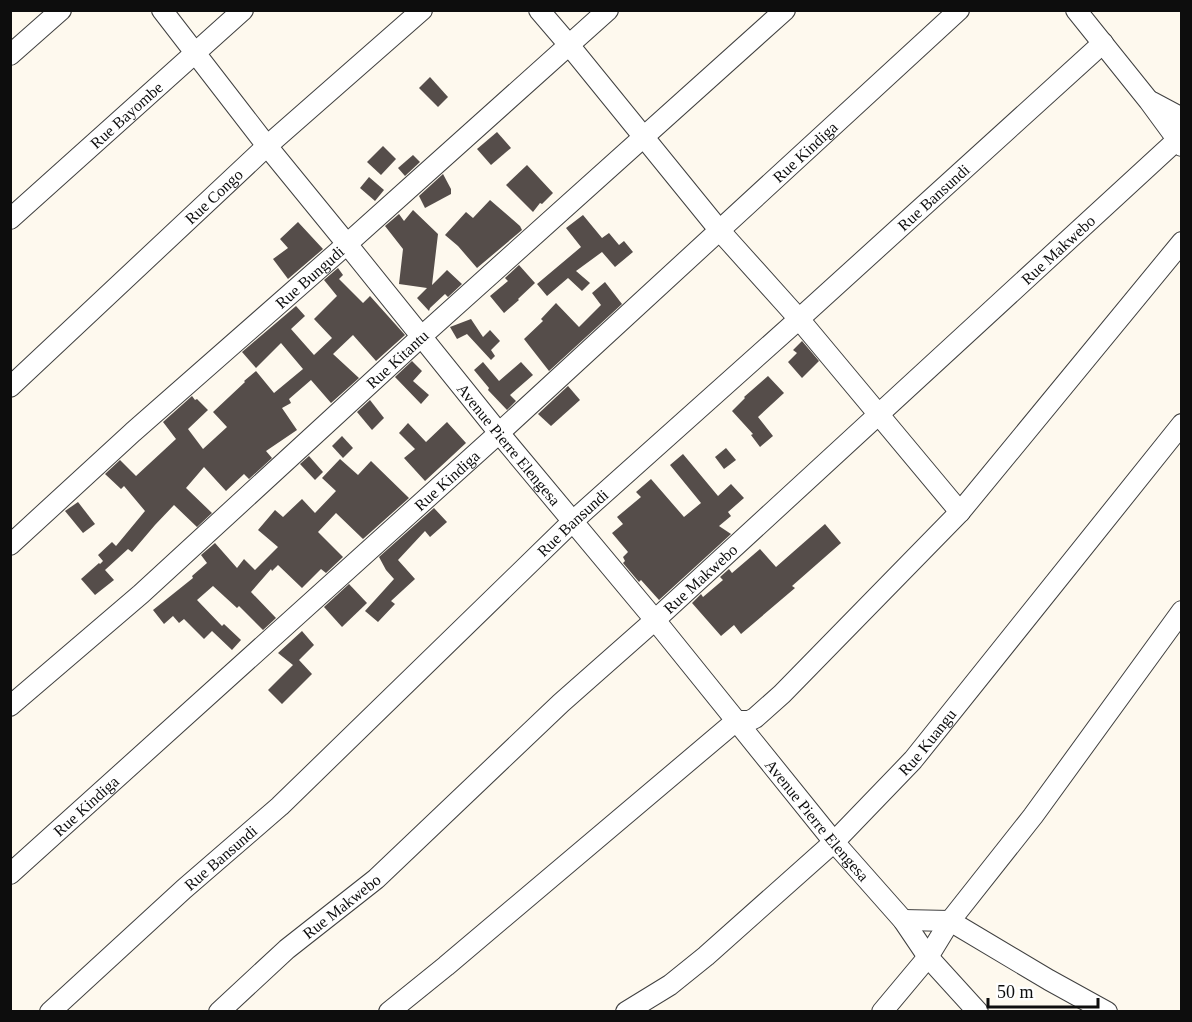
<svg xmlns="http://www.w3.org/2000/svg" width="1192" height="1022" viewBox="0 0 1192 1022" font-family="Georgia,serif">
<rect width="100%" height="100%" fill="#fef9ee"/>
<g fill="#554d4a">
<path d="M430,77L448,97L438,107L419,88Z"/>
<path d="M497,132L511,148L491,165L477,149Z"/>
<path d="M383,146L396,159L381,175L367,162Z"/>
<path d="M413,155L420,162L405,176L398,168Z"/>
<path d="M527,165L553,193L542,204L540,203L533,212L506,185Z"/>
<path d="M443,174L451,189V194L425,208L419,196Z"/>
<path d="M369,177L384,190L375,201L360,188Z"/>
<path d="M490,200L520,226L522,230L477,268L458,246L445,235L466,212L473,218Z"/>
<path d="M413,210L438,234L432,285L447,270L462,284L448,297L445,294L430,308L429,311L417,298L427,288L399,284L403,249L385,226L399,214L404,221Z"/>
<path d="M583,215L602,238L609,233L619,245L624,241L633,252L615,267L602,252L576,271L590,283L582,291L568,278L547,296L537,284L581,247L566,228Z"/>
<path d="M298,222L323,249L288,279L273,259L288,248L280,239Z"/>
<path d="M519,265L535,283L518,299L519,300L504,313L490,296L508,281L505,278Z"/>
<path d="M338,268L343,275L339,279L363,303L370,296L405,335L376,361L353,335L333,354L359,378L331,403L311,380L289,399L291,403L282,408L297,430L266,451L272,458L249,479L244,474L226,491L204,467L186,488L212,513L197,527L174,505L155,525L132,552L128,549L105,570L114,580L95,595L81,579L99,563L100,564L103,561L98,555L112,542L116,546L145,511L124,486L121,489L105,474L120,460L136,476L176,439L163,422L192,396L195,400L197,399L208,410L188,429L203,449L227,427L213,412L245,382L244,381L256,371L274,393L303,369L281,343L256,368L242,352L296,306L305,316L291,329L314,355L332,338L314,319L337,296L324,280Z"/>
<path d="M605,282L622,304L549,371L524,339L543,321L541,319L556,303L579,327L601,305L592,293Z"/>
<path d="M471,319L483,337L490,330L500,341L491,350L495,356L491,360L467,334L457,339L450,327Z"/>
<path d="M802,341L819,361L802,378L788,362L797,353L793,350Z"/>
<path d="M412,361L422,371L413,381L429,395L421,404L395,377Z"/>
<path d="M483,362L499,381L521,362L533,375L510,395L516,401L507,410L488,390L489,388L474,370Z"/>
<path d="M768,376L784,393L758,417L773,436L760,447L751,435L753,434L732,411L745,398L744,397Z"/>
<path d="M568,386L580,400L551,426L538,414Z"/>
<path d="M370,400L384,418L372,430L357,412Z"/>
<path d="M447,422L466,443L425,481L404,458L415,449L399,433L408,423L426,442Z"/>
<path d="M342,436L353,448L343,458L332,446Z"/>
<path d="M726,448L736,460L724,469L715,457Z"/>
<path d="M683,454L718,496L731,484L744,498L728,512L731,516L719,526L731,534L659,600L641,580L639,582L623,563L625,561L623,557L628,552L612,533L623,524L617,517L641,497L636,492L651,479L684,517L701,503L670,465Z"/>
<path d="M309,456L323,472L315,480L300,464Z"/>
<path d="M340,459L358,475L371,461L409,498L363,539L336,513L318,532L343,557L326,573L321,569L302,588L278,565L272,571L271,569L251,592L276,618L263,630L239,606L237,608L213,586L197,600L222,626L224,624L241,640L232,650L212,631L204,639L184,619L179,623L173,616L164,624L153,610L193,578L192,576L207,563L201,555L215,543L237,568L244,559L255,570L278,547L258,530L275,510L283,517L302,499L315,513L336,491L322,478Z"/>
<path d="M78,502L95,524L83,533L65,511Z"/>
<path d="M434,508L447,522L430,537L425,531L398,560L415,579L391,601L395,604L378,622L365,611L394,579L386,570L379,557Z"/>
<path d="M825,524L841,543L792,586L795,588L741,634L734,625L721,636L692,603L701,594L703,597L723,580L720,577L729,569L732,573L760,549L776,567Z"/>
<path d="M349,584L367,603L342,627L324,607Z"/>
<path d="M302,631L314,645L299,660L312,674L282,704L268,690L293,665L278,653Z"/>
</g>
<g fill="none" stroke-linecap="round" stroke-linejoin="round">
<g stroke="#404040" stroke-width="22">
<g id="minor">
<path id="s1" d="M162,10L267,146L347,244L499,433L655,620L834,842L903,920L928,957L978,1012"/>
<path d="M539,10L569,45L720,231L799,319L960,512"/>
<path d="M1076,10L1149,101L1182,146"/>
<path d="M10,55L61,10"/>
<path d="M1152,102L1182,118"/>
<path id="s2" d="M10,219L243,10"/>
<path id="s3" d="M10,387L267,146L422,10"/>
<path id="s4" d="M10,545L133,432L347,244L608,10"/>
<path id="s5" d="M10,706L141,594L422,336L785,10"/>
<path id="s6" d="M10,874L499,433L959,10"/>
<path d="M903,920L950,921L1049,980L1107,1012"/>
<path id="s7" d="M50,1012L184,889L280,806L573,521L799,319L1103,43"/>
<path id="s8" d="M219,1012L287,949L376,879L561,703L655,620L1177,140"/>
<path d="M389,1012L446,966L736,721H749L755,718L782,694L960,512L1182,242"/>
<path id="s9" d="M626,1012L670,985L706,956L834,842L913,760L1182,424"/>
<path d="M882,1012L928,957L950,921L1033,816L1182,611"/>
</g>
</g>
<use href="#minor" stroke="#fff" stroke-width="20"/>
</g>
<g text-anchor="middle" stroke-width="6" stroke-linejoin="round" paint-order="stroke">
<g font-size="16" fill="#0d0d0d" stroke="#fff">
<text dy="6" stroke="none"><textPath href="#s2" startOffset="156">Rue Bayombe</textPath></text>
<text dy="6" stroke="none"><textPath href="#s6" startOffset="1074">Rue Kindiga</textPath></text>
<text dy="6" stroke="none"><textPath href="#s3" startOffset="279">Rue Congo</textPath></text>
<text dy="6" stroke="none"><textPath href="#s7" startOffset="1202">Rue Bansundi</textPath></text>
<text dy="6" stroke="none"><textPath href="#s8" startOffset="1134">Rue Makwebo</textPath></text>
<text dy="6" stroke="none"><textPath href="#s4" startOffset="402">Rue Bungudi</textPath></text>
<text dy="6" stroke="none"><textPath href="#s5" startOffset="520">Rue Kitantu</textPath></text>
<text dy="6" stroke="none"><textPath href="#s1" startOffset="556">Avenue Pierre Elengesa</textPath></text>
<text dy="6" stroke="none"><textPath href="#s6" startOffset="588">Rue Kindiga</textPath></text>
<text dy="6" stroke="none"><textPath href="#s7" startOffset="716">Rue Bansundi</textPath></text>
<text dy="6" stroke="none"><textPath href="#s8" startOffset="648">Rue Makwebo</textPath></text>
<text dy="6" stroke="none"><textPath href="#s9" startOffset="406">Rue Kuangu</textPath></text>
<text dy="6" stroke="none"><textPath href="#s6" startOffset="102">Rue Kindiga</textPath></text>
<text dy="6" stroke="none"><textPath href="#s1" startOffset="1042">Avenue Pierre Elengesa</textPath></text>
<text dy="6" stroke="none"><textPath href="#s7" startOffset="230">Rue Bansundi</textPath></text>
<text dy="6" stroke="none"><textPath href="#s8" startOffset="162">Rue Makwebo</textPath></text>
</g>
</g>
<rect width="1192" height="1022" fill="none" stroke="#0d0d0d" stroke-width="24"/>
<path d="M988 998v9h110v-9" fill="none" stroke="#0d0d0d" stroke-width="3"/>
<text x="997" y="998" font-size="18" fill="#0d0d0d" stroke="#ffffff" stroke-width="4.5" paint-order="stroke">50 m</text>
</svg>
